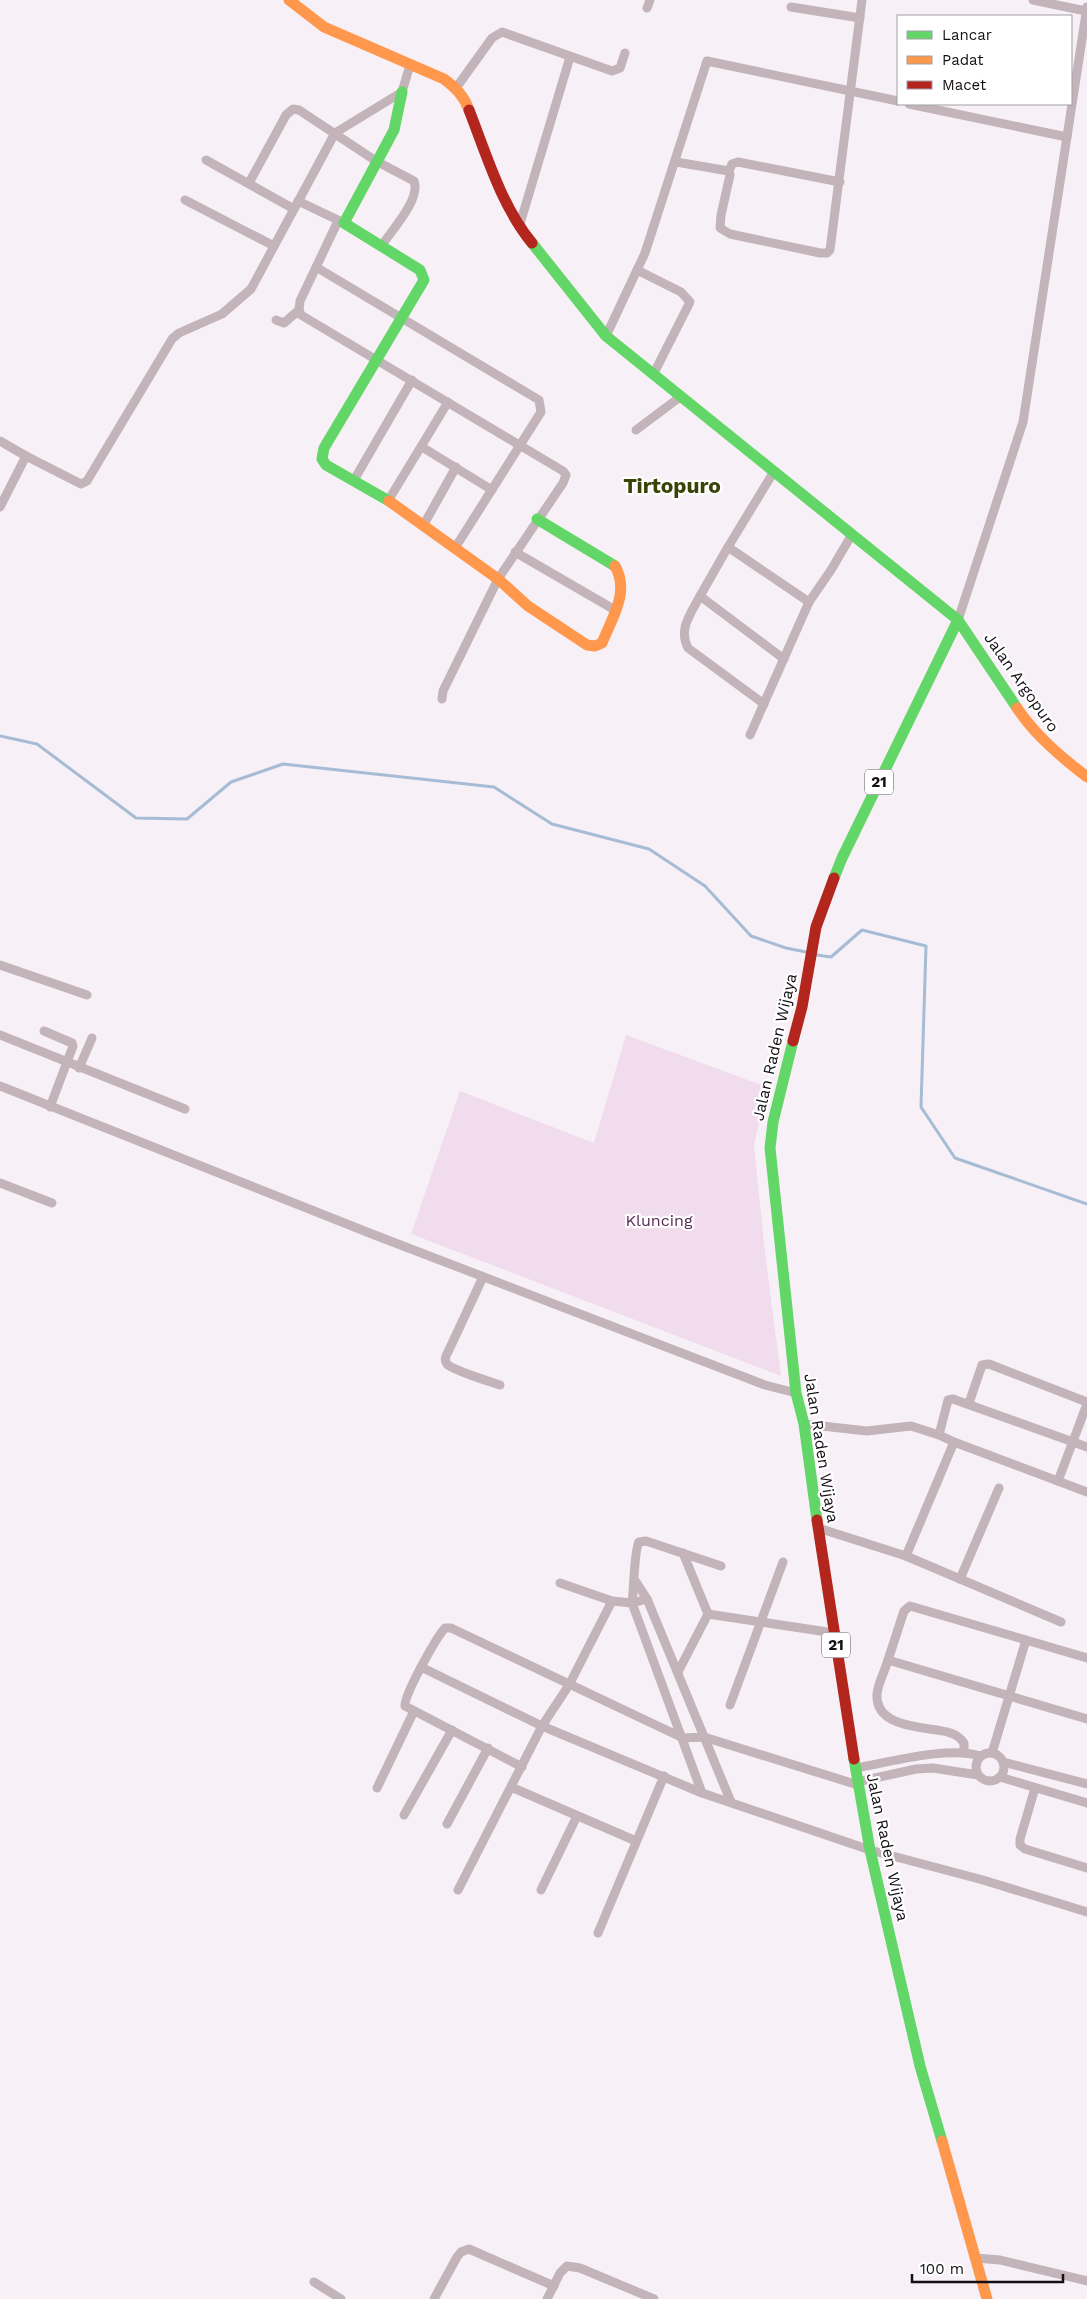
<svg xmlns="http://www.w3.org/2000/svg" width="1087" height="2299" viewBox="0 0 1087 2299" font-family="'Work Sans',sans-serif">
<rect width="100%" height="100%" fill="#f8f0f7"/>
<path fill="#f0dced" d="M626,1035L767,1087L754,1145L765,1252L781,1376L411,1234L460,1091L594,1143Z"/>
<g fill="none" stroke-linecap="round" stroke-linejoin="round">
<g stroke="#a6bcd5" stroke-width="3">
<path d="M0,736L37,744L136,818L187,819L231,782L283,764L494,787L552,824L649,849L705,886L751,936L786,948L806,952"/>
<path d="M817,955L831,957L862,930L926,946L921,1107L955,1158L1087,1204"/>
</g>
<g stroke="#c2b4b8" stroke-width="9">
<path d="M1033,0L1086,11"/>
<path d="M791,7L860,18"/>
<path d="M647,8L650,0"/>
<path d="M456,88L492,38L502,32L612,71L620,68L625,53"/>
<path d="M909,104L1067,137"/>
<path d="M206,160L294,209"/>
<path d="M676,162L729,171"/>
<path d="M840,182L738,162L732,164L729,171L730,175L721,215L720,228L730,234L820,253H827L830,250L862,0"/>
<path d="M249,183L286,115L293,109L299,110L376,161L414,181C421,199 392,230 382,245"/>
<path d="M185,200L274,246"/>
<path d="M298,201L342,222"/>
<path d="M338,221L300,301L299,310L301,315L563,471L566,475L563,483L498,579L443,691L442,699"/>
<path d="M519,227L570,57"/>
<path d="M316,267L539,400L541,412L455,548"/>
<path d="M637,270L681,292L690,302L653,375"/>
<path d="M276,320L284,323L299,310"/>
<path d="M606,336L645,253L707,61L898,101"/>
<path d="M636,430L680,397"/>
<path d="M0,441L26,456"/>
<path d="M422,447L492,490"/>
<path d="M773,473L728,547L809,602"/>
<path d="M354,480L412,380"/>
<path d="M388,501L448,402"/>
<path d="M0,507L26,456L81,484L87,481L172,339L179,333L222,314L251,289L335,133L402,92L410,65"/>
<path d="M423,526L456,467"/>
<path d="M728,547L700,596L784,659"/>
<path d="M515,552L615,610"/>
<path d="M700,596C691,613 678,629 688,648L764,704"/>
<path d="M958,620L1023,422L1087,7"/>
<path d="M750,735L809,602L831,570L851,536"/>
<path d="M0,965L87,995"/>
<path d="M44,1031L72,1043L73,1046L50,1107"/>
<path d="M0,1035L185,1109"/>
<path d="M79,1068L92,1038"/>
<path d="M0,1086L372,1234L765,1385L796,1393"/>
<path d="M0,1183L52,1203"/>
<path d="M483,1277L448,1352C446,1355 444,1360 447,1364C452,1370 491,1382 500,1385"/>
<path d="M969,1403L982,1365L989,1364L1087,1402"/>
<path d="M804,1424L867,1431L911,1426L939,1435L954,1442L1087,1492"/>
<path d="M939,1435L948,1400L953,1399L1087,1447"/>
<path d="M1058,1481L1087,1404"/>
<path d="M818,1528L906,1556L1061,1622"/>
<path d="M906,1556L954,1442"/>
<path d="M960,1579L999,1488"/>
<path d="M636,1582L647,1599L731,1802"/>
<path d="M560,1583L612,1601L632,1603L647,1599"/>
<path d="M708,1614L834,1633"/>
<path d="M1026,1640L910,1606L904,1611L888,1660L1087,1719"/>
<path d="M888,1660C885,1671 878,1683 877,1694C875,1724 914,1727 937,1730C948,1732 957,1733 964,1743V1752"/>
<path d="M421,1667L542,1726L702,1793L870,1850L983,1880L1087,1912"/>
<path d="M678,1672L708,1614L683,1553"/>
<path d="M730,1705L783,1562"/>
<path d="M992,1753L1026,1640L1087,1658"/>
<circle cx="990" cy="1767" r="14"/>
<path d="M1003,1762L1087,1784"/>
<path d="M522,1767L405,1706C404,1695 436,1638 445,1628H451L683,1738L704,1737L858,1785"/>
<path d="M855,1768C893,1762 944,1746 981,1756"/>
<path d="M1000,1777L1087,1803"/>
<path d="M857,1782L916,1769L933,1768L978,1775"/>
<path d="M511,1787L636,1841"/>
<path d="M377,1788L414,1711"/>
<path d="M1035,1788L1020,1839V1845L1025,1849L1087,1868"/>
<path d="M702,1793L632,1603C634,1590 634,1550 639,1542L646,1541L721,1566"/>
<path d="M404,1815L452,1730"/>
<path d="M447,1824L488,1748"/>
<path d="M458,1890L542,1726L569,1685L612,1601"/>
<path d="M541,1890L577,1816"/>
<path d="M598,1933L664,1776"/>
<path d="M976,2258L1000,2260L1087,2281"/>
<path d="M314,2282L341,2299"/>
<path d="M434,2299L457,2257L461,2252L469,2249L554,2286"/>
<path d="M547,2299L560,2273L567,2266L580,2268L654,2299"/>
</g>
<g stroke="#63d668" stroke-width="11">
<path d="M532,243L606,336L958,620"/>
<path d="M389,501L326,465L322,459L324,448L424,280L420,270L344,223L394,130L402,92"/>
<path d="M537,519L615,566"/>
<path d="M834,878L842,858L958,620L1017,708"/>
<path d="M793,1041L773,1122L770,1148L796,1393L804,1424L817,1520"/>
<path d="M854,1759L870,1850L920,2066L942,2141"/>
</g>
<g stroke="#ff974d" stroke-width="11">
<path d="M289,0L324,27L444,79C456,88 464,96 469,110"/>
<path d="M389,501L498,579L528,606L587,645L595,646L602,643C612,618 630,592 615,566"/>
<path d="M1017,708C1036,736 1060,756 1087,777"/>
<path d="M942,2141L987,2299"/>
</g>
<g stroke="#b3261e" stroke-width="11">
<path d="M469,110C487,156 501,205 532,243"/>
<path d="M793,1041L802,1007L816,927L834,878"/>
<path d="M817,1520L854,1759"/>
</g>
</g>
<g text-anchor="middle" stroke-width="4.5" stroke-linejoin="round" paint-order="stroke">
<g fill="#fff" stroke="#5a575a" stroke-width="1">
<rect x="865" y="769.5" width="28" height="25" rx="4"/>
<rect x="822" y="1632.5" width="28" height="25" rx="4"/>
</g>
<g font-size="15" font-weight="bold" fill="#140f14">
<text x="879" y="787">21</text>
<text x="836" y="1650">21</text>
</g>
<g font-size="16" fill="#140f14" stroke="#fff">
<text transform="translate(1022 682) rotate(55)" y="6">Jalan Argopuro</text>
<text transform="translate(774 1047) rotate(-77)" y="6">Jalan Raden Wijaya</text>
<text transform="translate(822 1448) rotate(81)" y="6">Jalan Raden Wijaya</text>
<text transform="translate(888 1847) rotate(78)" y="6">Jalan Raden Wijaya</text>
</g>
<g font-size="16" fill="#562953" stroke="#fff">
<text x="659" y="1226">Kluncing</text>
</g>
<g font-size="21" font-weight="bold" fill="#3b4408" stroke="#fff">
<text x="672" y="493">Tirtopuro</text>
</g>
</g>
<rect x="897" y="15" width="175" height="90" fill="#ffffff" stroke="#a19fa1"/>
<rect x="907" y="31" width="25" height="8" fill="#63d668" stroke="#a19fa1"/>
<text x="942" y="40" font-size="15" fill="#140f14">Lancar</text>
<rect x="907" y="56" width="25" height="8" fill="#ff974d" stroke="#a19fa1"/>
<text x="942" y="65" font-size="15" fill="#140f14">Padat</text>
<rect x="907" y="81" width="25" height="8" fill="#b3261e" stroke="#a19fa1"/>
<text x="942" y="90" font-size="15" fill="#140f14">Macet</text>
<path d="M912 2274v8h151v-8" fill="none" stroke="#140f14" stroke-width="2.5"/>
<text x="920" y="2274" font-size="15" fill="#140f14" stroke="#ffffff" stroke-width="4" paint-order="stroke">100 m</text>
</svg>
